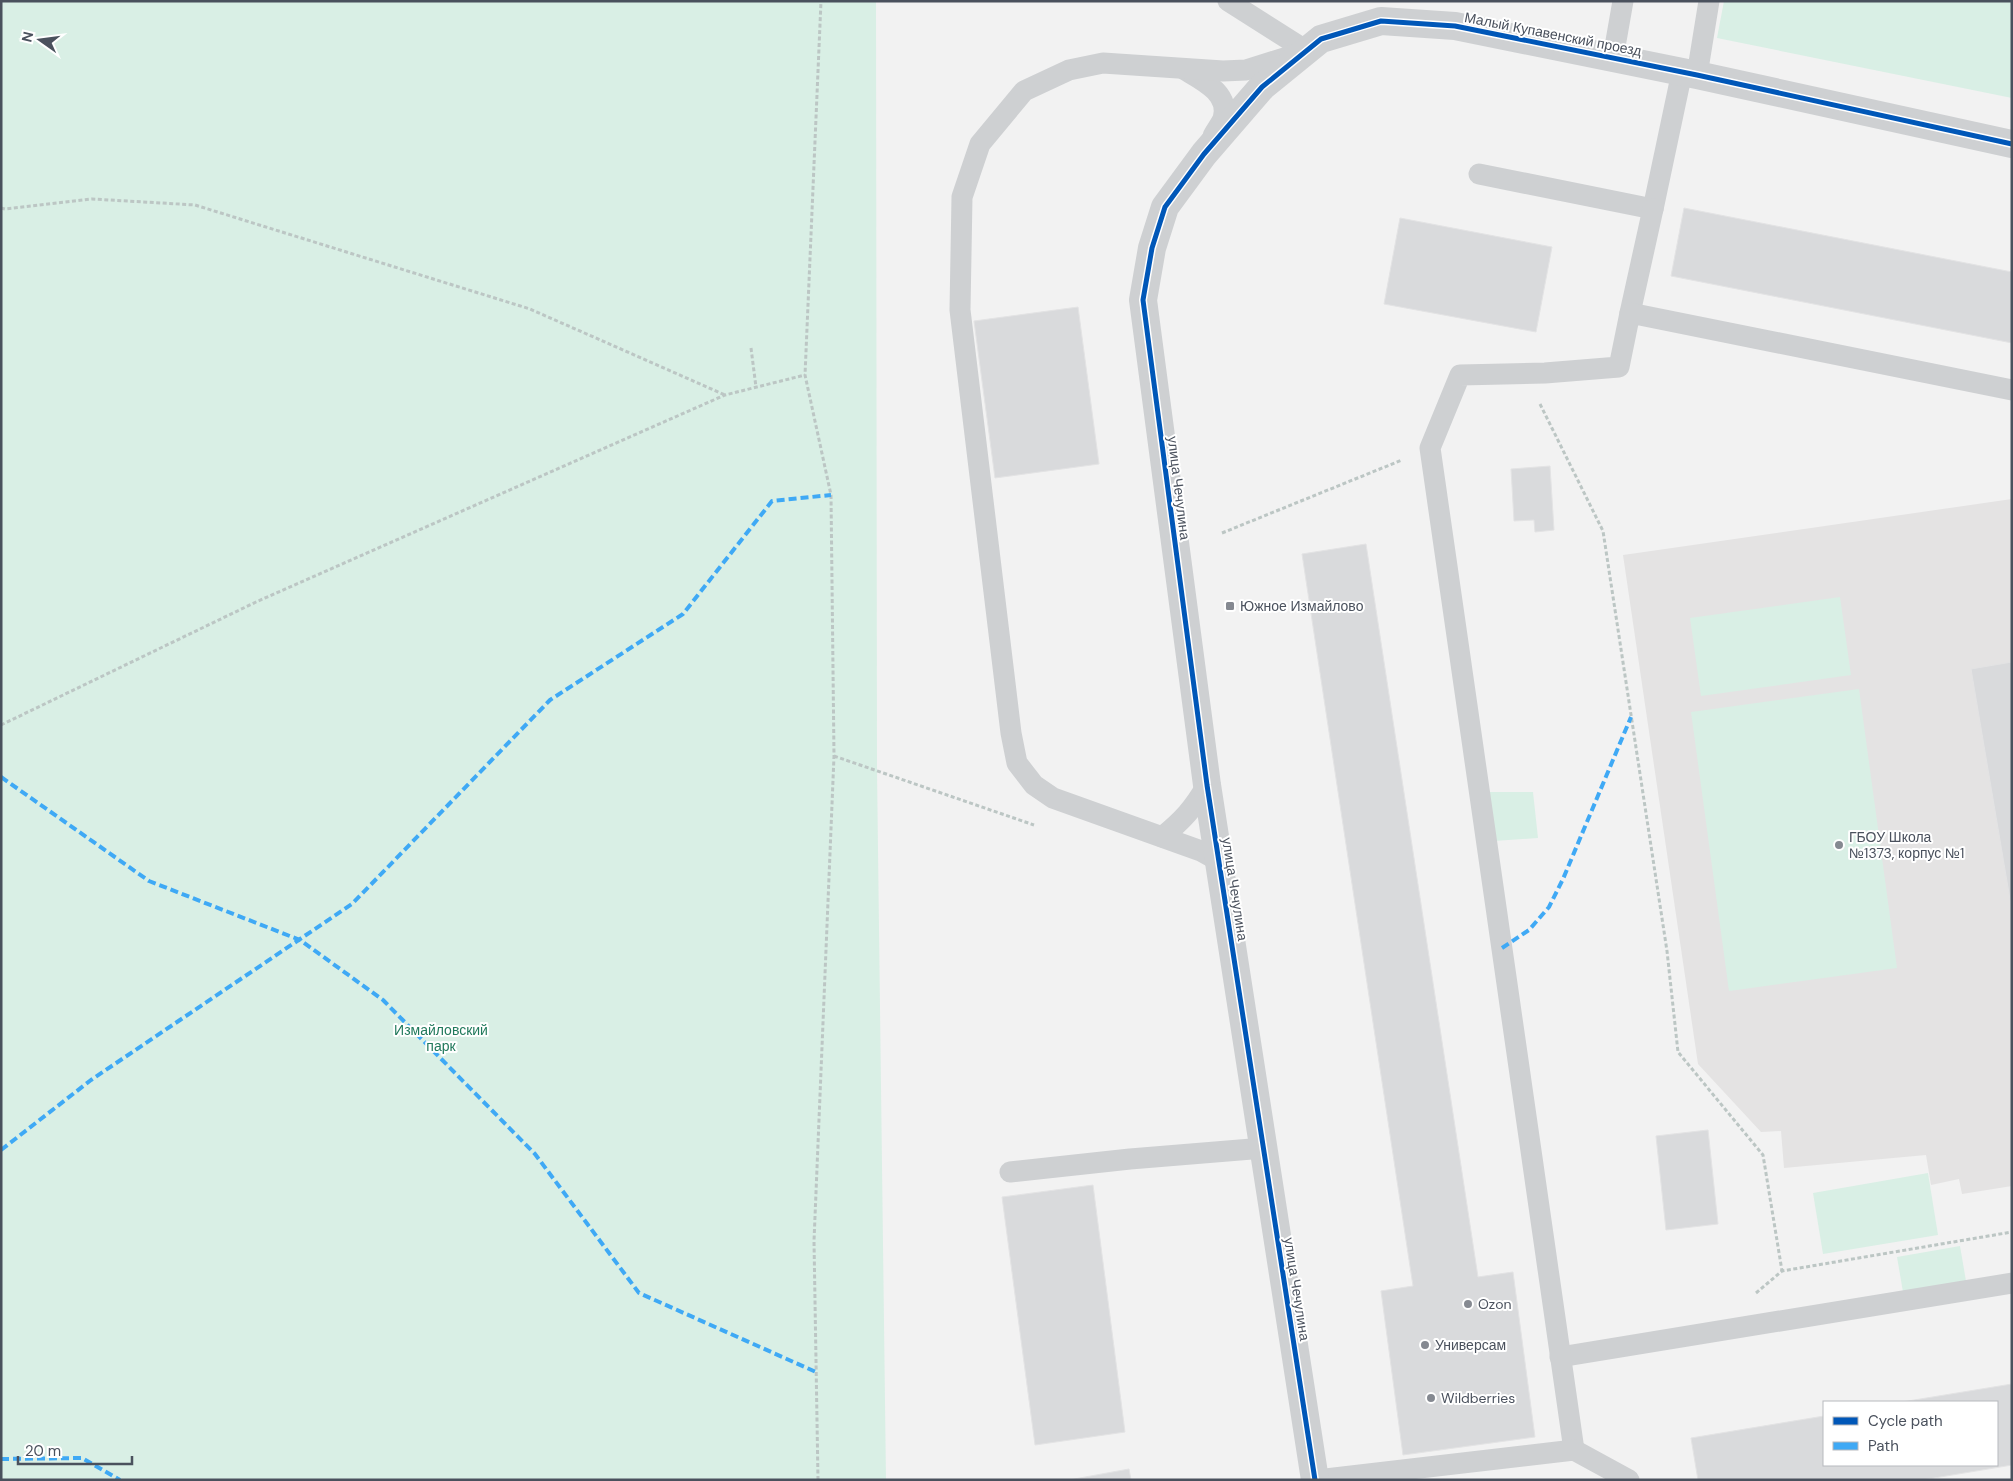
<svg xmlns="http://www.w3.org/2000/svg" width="2013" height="1481" viewBox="0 0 2013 1481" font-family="'DM Sans',sans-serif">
<rect width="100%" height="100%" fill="#f2f2f2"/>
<path fill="#e4e3e3" d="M2012,499V1186L1962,1194L1959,1179L1931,1185L1926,1155L1784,1168L1781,1131L1761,1132L1698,1064L1623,555Z"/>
<g fill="#d9efe5">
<path d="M1,1H876L877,770L886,1480H1Z"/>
<path d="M1724,1H2012V98L1717,38Z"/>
<path d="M1840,597L1851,675L1701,696L1690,618Z"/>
<path d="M1859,689L1897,968L1729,991L1691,712Z"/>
<path d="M1487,792H1533L1538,838L1494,841Z"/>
<path d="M1928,1173L1938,1235L1823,1254L1813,1193Z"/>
<path d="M1960,1246L1966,1281L1903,1292L1897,1257Z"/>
</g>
<g fill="#d9dadc" stroke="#e3e3e4">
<path d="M1684,208L2012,272V343L1671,276Z"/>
<path d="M1400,218L1552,247L1536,332L1384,304Z"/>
<path d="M1078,307L1099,464L995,478L974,321Z"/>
<path d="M1550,466L1554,530L1535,532L1534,520L1514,521L1511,469Z"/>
<path d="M1366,544L1478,1277L1513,1272L1535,1437L1403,1455L1381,1291L1413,1286L1302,554Z"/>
<path d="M2012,662V911L1971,669Z"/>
<path d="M1708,1130L1718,1224L1666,1230L1656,1136Z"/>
<path d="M1093,1185L1125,1432L1035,1445L1002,1197Z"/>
<path d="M2012,1384V1465L1922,1480H1698L1691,1438L1824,1416V1465H1997V1402H1902Z"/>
<path d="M1129,1469L1131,1480H1069Z"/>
</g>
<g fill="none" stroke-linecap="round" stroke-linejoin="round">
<g stroke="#bcc6c4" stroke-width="3" stroke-dasharray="4 2.5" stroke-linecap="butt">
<path d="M1,208L5,209L92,199L195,205L530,309L725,395"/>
<path d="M751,348L756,387"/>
<path d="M1540,404L1603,531L1667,951L1678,1052L1763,1155L1782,1271"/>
<path d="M1222,533L1402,460"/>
<path d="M1,725L256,602L725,395L805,375"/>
<path d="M834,756L1034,825"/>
<path d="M1756,1293L1782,1271L2012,1232"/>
<path d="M818,1480L814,1241L834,756L831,495L805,375L821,1"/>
</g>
<g stroke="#ced0d2" stroke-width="21">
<path d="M1228,1L1307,51"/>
<path d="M1613,58L1623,1"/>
<path d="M1185,70C1202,80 1231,94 1223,119C1221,124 1216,130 1213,136"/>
<path d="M1697,75L1709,1"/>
<path d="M1479,174L1653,209L1682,72"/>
<path d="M1630,313L1653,209"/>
<path d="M1162,837C1182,821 1194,808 1207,785"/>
<path d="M1219,861L1201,851L1053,798L1034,785L1017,763L1011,733L960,310L962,197L980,144L1024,91L1069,70L1103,63L1223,71L1246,70L1297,54"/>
<path d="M1010,1172L1130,1159L1264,1148"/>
<path d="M1560,1357L2012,1283"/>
<path d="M1574,1450L1430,448L1460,375L1545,373L1619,367L1630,313L2012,390"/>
<path d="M1317,1480L1574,1450L1629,1480"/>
</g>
<path stroke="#ced0d2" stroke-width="28" d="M1315,1480L1207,785L1143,300L1152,248L1165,207L1204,154L1262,87L1321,39L1381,21L1455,26L1697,75L2012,144"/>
<g stroke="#3fa9f5" stroke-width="4" stroke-dasharray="8 4" stroke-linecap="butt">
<path d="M1,777L149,881L300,940L383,1000L535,1154L639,1293L816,1372"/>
<path d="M1502,948L1529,930L1549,907L1563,879L1631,717"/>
<path d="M1,1150L91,1080L352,904L550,700L683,614L772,501L831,495"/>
<path d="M1,1459L82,1458L120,1480"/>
</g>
<g stroke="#fff" stroke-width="8">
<path id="cycleway" d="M1315,1480L1207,785L1143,300L1152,248L1165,207L1204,154L1262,87L1321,39L1381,21L1455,26L1697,75L2012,144"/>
</g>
<use href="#cycleway" stroke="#0057b8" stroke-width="5"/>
</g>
<g fill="#858991" stroke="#fff" stroke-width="2">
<rect x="1225" y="601" width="10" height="10" rx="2.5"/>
<circle cx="1839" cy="845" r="5"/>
<circle cx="1468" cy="1304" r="5"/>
<circle cx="1425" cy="1345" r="5"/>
<circle cx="1431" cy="1398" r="5"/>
</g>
<g text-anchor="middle" stroke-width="4" stroke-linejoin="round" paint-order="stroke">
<g font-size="14" fill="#4a515d" stroke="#fff">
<text transform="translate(1553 34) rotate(11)" y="5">Малый Купавенский проезд</text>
<text transform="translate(1179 488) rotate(83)" y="5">улица Чечулина</text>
<text transform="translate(1235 889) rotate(81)" y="5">улица Чечулина</text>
<text transform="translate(1297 1289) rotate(81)" y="5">улица Чечулина</text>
</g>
<g font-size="14" fill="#4a515d" stroke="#fff" text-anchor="start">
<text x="1240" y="611">Южное Измайлово</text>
<text x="1849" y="842">ГБОУ Школа<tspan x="1849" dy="16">№1373, корпус №1</tspan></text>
<text x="1478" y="1309">Ozon</text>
<text x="1435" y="1350">Универсам</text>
<text x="1441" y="1403">Wildberries</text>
</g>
<g font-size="14" fill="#20795b" stroke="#fff">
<text x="441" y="1035">Измайловский<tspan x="441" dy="16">парк</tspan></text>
</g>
</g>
<rect width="2013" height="1481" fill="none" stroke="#4a515d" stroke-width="5"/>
<rect x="1823" y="1401" width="175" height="65" fill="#ffffff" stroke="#b7b9be"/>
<rect x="1833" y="1417" width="25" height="8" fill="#0057b8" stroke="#b7b9be"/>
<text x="1868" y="1426" font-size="15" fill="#4a515d">Cycle path</text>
<rect x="1833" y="1442" width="25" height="8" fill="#3fa9f5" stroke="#b7b9be"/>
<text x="1868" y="1451" font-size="15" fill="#4a515d">Path</text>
<g transform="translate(40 40) rotate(284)" stroke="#ffffff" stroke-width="4" paint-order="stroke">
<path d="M0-4L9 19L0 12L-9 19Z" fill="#4a515d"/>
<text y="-8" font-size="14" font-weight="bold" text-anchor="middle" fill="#4a515d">N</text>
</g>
<path d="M18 1456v8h114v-8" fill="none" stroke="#4a515d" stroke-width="2.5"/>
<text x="25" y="1456" font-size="15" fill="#4a515d" stroke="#ffffff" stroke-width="4" paint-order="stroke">20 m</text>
</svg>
